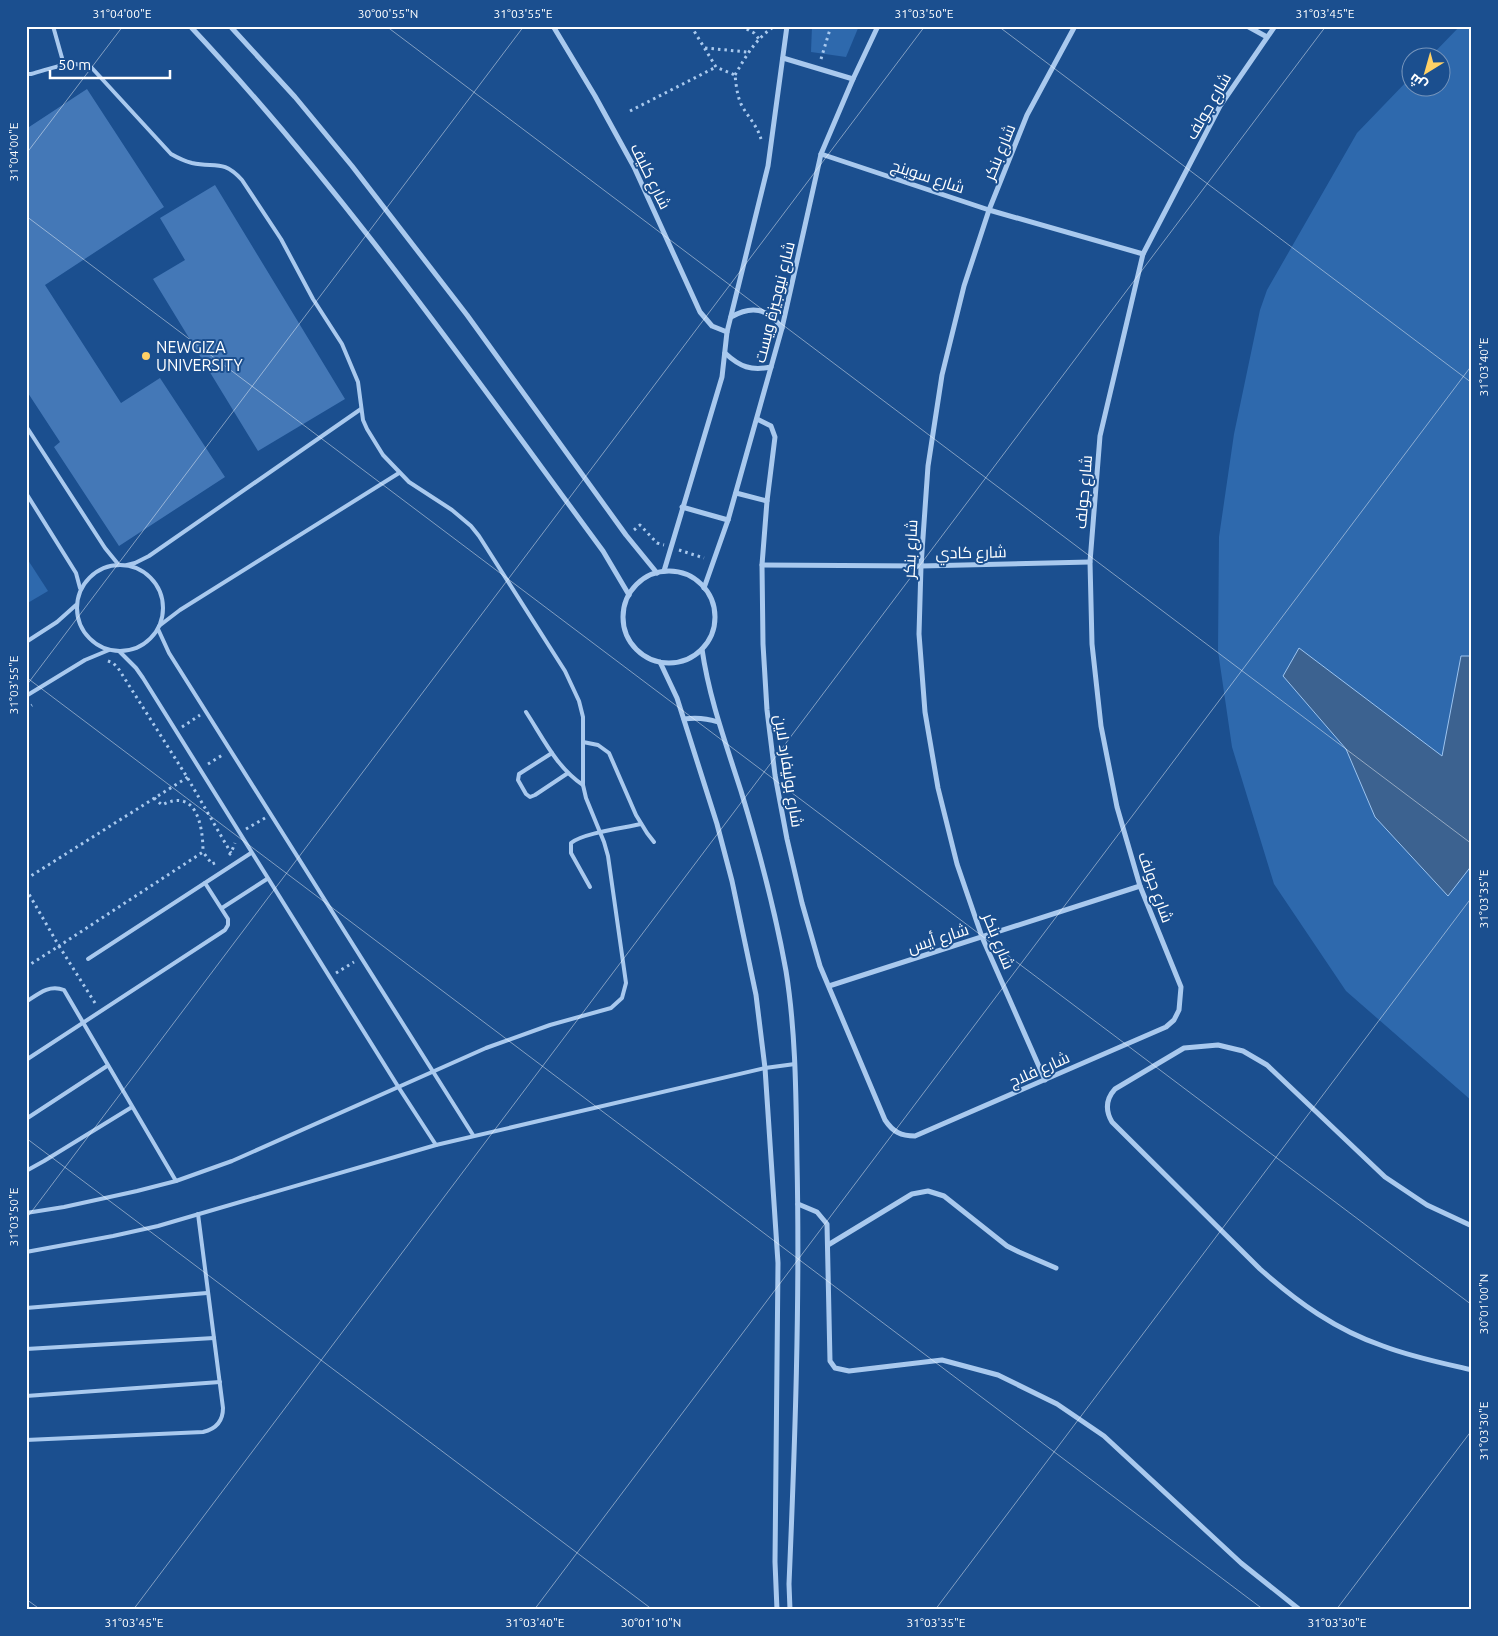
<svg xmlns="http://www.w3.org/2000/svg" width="1498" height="1636" viewBox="0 0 1498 1636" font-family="Ubuntu,Cairo,sans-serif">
<rect width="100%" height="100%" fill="#1b4f8f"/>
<g fill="#2e69ad">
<path d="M812,26H859L846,57L811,52Z"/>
<path d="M1460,26H1472V1101L1346,991L1274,884L1232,747L1218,651L1219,537L1234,434L1260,310L1267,290L1357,133L1410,78V88H1440V58L1430,57Z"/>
<path d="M26,557L48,591L26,604Z"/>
</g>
<path fill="#3c6290" stroke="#9cc4f0" d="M1299,648L1442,756L1461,656H1472V865L1448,896L1375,817L1346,749L1283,676Z"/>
<g fill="#4478b7">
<path d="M87,89L164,207L45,285L121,403L160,378L225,477L119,546L54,447L60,442L26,390V129Z"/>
<path d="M215,185L345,399L258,451L153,279L185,260L160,218Z"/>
</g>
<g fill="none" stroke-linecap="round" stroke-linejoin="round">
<g stroke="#a9c9ee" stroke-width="3" stroke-dasharray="2.5 4" stroke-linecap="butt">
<path d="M691,26L716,67L735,75C736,84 737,95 741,104C747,116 757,125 761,139"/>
<path d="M741,26L754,33L759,39"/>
<path d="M705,48L747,52"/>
<path d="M821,59L831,26"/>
<path d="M735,75C746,56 756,38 775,26"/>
<path d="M630,111L716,67"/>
<path d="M634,530L640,525L657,543L664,545"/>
<path d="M679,550L704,558"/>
<path d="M108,661L113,663L118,668L187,777L231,853"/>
<path d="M26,709L32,705"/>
<path d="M182,727L200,715"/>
<path d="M208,764L224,754"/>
<path d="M154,798L162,805C197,787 203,827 203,852"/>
<path d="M246,829L265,818"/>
<path d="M229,855L231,853L235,843"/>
<path d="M26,879L188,777"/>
<path d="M26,889L59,946L203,852L212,864L217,862"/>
<path d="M26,967L59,946L95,1003"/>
<path d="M336,973L354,962"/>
</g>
<g stroke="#a9c9ee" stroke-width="4">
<path d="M53,26L64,65"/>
<path d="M26,74H31C51,69 70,59 91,67L171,154C178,158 184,161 192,163C215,168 223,159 242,180L281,239L313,299L342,344L358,382L363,420L367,429L383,455L409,482L452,510L471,526L479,536L565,671L579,701L583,717V785L586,798L604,842L608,856L626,983L622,998L611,1008L550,1025L486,1048L232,1161L176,1181L137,1191L64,1207L26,1213"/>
<path d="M26,426L105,548L118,564"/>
<path d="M26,493L76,573L80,588"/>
<circle cx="120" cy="608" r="43"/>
<path d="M127,565L135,563L149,556L361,409"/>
<path d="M159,626L180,610L399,473"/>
<path d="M158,629L169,653L473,1135"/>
<path d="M26,642L57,622L76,605"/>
<path d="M119,651L136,668L143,678L399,1088L436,1145"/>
<path d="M26,696L85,660L109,650"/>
<path d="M526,712C543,738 557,768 583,785"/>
<path d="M583,742L598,745L609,753L636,815L647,833L654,842"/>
<path d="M552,753L519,774L518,780L526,794L530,797L535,795L568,773"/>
<path d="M590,887L571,853V843C583,833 624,828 641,824"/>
<path d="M222,908L267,879"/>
<path d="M88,959L251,853"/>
<path d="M26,1002C38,994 49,984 64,990L176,1181"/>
<path d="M26,1060L225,930L228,925V919L205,883"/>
<path d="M26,1119L107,1066"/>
<path d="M26,1171L44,1161L132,1107"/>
<path d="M26,1252L113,1236L158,1226L436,1145L765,1068L795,1064"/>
<path d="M26,1308L207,1293"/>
<path d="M26,1349L214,1338"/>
<path d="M26,1396L220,1382"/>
<path d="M26,1440L203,1432C216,1429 223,1421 223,1408L198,1214"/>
</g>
<g stroke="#a9c9ee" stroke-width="5">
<path d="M190,26C343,189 471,372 603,551L629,595"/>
<path d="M230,26L295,97L352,166L467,315L626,535L657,573"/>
<path d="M553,26L595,96L634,167L700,312L712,326L727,332"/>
<path d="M1247,26L1267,37"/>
<path d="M783,58L853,79"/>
<path d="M821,154L989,210L1143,254"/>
<path d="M731,317C752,305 767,308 782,328"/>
<path d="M725,353C740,367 751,371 771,367"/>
<path d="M757,419L771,426L775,437L767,501L762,565L763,644L767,710L775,775L787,839L802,903L820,966L885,1120C893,1132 901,1136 915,1136L1166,1027L1174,1020L1179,1010L1181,987L1140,886L1117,807L1101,726L1092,644L1090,562L1100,436L1143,254L1220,106L1275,26"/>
<path d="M736,493L767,501"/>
<path d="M682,507L728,520"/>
<path d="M762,565L921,566L1090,562"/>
<path d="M664,571L722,377L727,332L768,166L787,26"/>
<circle cx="669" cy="617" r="46"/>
<path d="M704,588L728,520L782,328L821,154L853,79L878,26"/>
<path d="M702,649C709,698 726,744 741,791C759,850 775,910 786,971C796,1033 796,1098 797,1161C800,1302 795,1443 789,1584L790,1610"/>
<path d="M660,662L677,698L717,824L732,881L756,995L765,1068L778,1263L775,1562L777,1610"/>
<path d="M684,719C697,717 706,718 718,722"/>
<path d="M829,986L1140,886"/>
<path d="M1045,1080L982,937L957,864L938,788L925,712L919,634L921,566L928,466L942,375L964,286L989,210L1027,115L1075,26"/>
<path d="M798,1204L817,1212L827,1224L830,1361L835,1368L849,1371L942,1360L998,1375L1057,1404L1104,1436L1241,1563L1300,1610"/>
<path d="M1472,1226L1427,1205L1385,1177L1267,1065L1243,1051L1218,1045L1184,1048L1115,1089C1106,1099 1105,1110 1112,1122L1260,1269C1297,1302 1336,1330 1383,1346C1412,1357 1442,1363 1472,1370"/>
<path d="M828,1245L912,1194L928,1191L944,1196L1007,1246L1019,1252L1056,1268"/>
</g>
</g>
<path fill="none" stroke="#fff" stroke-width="1" stroke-opacity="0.45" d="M386,26L1472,844M998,26L1472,383M26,154L123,26M26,216L1472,1305M26,677L1264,1610M26,686L524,26M26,1138L653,1610M26,1219L925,26M26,1599L41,1610M133,1610L1326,26M534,1610L1472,365M935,1610L1472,897M1336,1610L1472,1430"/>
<circle fill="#ffd166" stroke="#1b4f8f" stroke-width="2" cx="146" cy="356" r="5"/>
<g text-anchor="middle" stroke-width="4" stroke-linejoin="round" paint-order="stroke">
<g font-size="16" fill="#fff" stroke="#1b4f8f">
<text transform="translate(1208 106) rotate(-60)" y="6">شارع جولف</text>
<text transform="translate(999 152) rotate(-68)" y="6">شارع بنكر</text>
<text transform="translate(651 176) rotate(64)" y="6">شارع كليف</text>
<text transform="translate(928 176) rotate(18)" y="6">شارع سوينج</text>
<text transform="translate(774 302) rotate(-76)" y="6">شارع نيوجيزة ويست</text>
<text transform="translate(1083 492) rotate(-85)" y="6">شارع جولف</text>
<text transform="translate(910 549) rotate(-87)" y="6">شارع بنكر</text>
<text transform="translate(971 552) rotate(-1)" y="6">شارع كادي</text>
<text transform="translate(789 771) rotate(81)" y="6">شارع بوليفارد لاين</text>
<text transform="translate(1156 887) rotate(70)" y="6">شارع جولف</text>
<text transform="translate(938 938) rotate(-18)" y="6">شارع أيس</text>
<text transform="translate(999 941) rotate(68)" y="6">شارع بنكر</text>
<text transform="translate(1039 1069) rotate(-24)" y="6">شارع فلاج</text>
</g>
<g font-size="16" fill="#fff" stroke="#1b4f8f" text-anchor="start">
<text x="156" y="353">NEWGIZA<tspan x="156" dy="18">UNIVERSITY</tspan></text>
</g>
</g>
<rect width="1498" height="1636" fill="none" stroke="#1b4f8f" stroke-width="55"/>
<g transform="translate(1426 72) rotate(217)"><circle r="24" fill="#1b4f8f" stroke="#7695bc"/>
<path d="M0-4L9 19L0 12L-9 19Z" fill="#ffd166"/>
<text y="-8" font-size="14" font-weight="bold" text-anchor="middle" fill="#ffffff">ش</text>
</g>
<path d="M50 70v8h120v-8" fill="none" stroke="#ffffff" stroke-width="2.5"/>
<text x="58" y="70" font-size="15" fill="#ffffff" stroke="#1b4f8f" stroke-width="4" paint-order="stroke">50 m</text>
<rect x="28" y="28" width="1442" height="1580" fill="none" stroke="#fff" stroke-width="2"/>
<g font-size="12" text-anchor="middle" fill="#fff">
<text x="122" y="18">31°04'00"E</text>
<text x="388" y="18">30°00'55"N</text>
<text x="523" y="18">31°03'55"E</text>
<text x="924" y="18">31°03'50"E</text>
<text x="1325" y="18">31°03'45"E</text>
<text transform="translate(14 152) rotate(-90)" y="4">31°04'00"E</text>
<text transform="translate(1484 367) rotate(-90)" y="4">31°03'40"E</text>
<text transform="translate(14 685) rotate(-90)" y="4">31°03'55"E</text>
<text transform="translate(1484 899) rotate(-90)" y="4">31°03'35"E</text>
<text transform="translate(14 1217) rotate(-90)" y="4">31°03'50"E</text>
<text transform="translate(1484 1304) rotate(-90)" y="4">30°01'00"N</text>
<text transform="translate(1484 1431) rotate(-90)" y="4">31°03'30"E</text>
<text x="134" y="1627">31°03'45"E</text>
<text x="535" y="1627">31°03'40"E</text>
<text x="651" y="1627">30°01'10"N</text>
<text x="936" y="1627">31°03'35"E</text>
<text x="1337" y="1627">31°03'30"E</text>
</g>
</svg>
